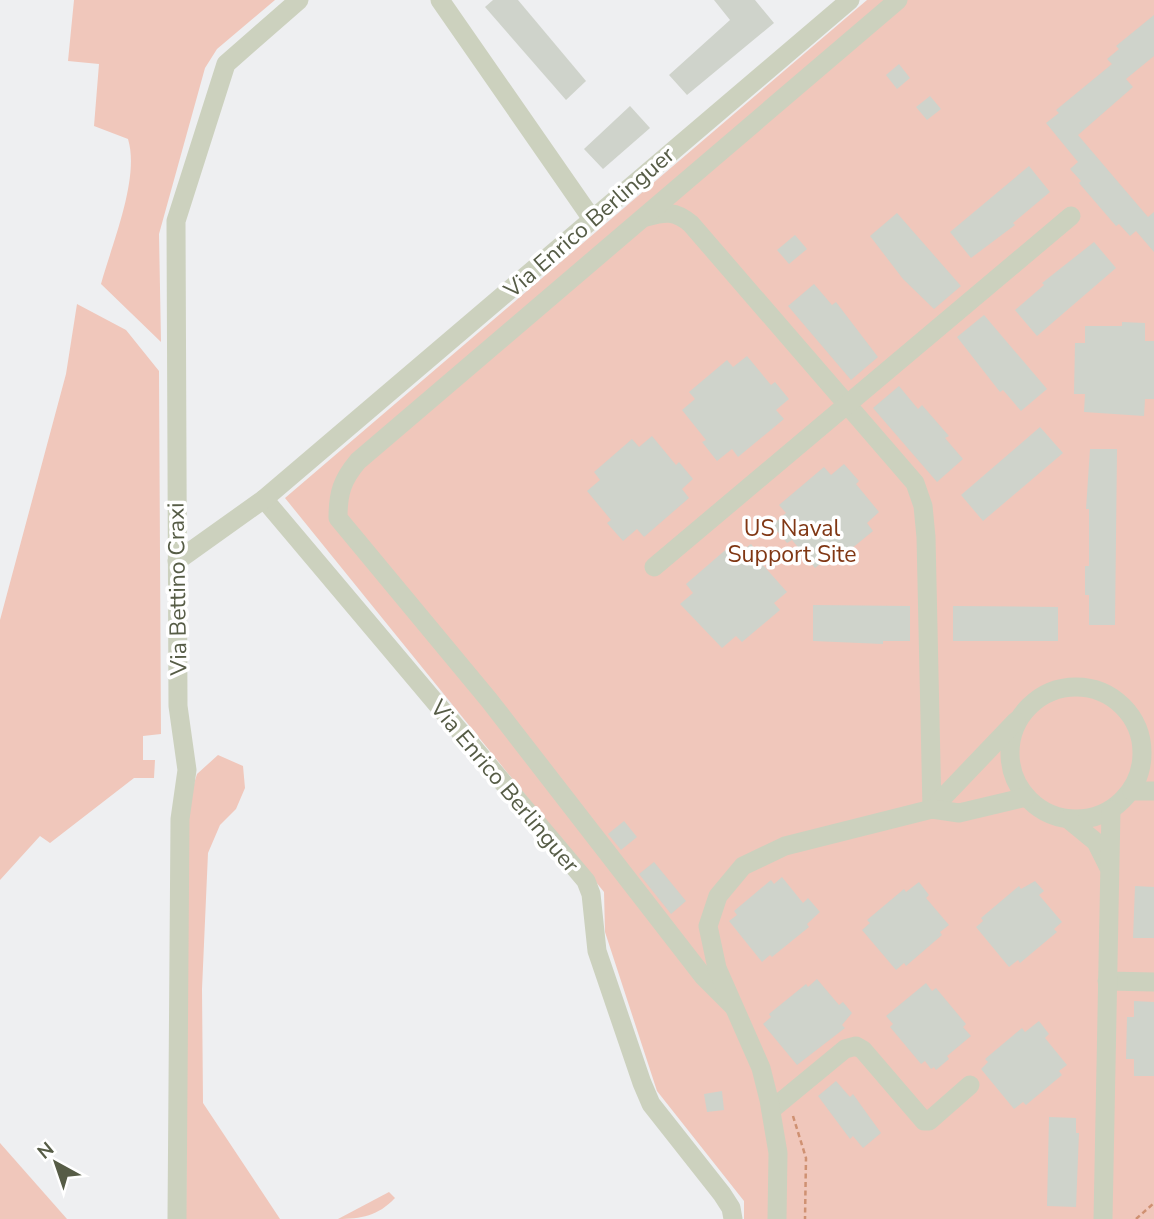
<svg xmlns="http://www.w3.org/2000/svg" width="1154" height="1219" viewBox="0 0 1154 1219" font-family="'Nunito Sans',sans-serif">
<rect width="100%" height="100%" fill="#eeeff1"/>
<g fill="#f0c7bb">
<path d="M74,0H275L217,49L205,68L159,234L161,342L101,284C112,244 140,178 128,139L94,126L99,64L68,61Z"/>
<path d="M867,0H1154V1219H744V1201L657,1091L605,932L604,892L285,498Z"/>
<path d="M77,304L126,330L159,371L161,734L143,736V760H155L154,778H134L50,843L40,836L0,880V620L66,374Z"/>
<path d="M218,755L243,766L245,788L236,809L220,825L208,853L202,989L203,1103L280,1219H186L188,803L197,774Z"/>
<path d="M0,1143L67,1219H0Z"/>
<path d="M389,1192L395,1198C378,1216 361,1219 338,1219Z"/>
</g>
<g fill="#cfd3cb">
<path d="M493,0H518L586,81L566,100L485,7Z"/>
<path d="M714,0H755L774,23L687,95L669,75L730,20Z"/>
<path d="M1154,15V56L1126,79L1133,87L1078,135L1148,217L1154,212V252L1136,231L1130,236L1119,224L1116,226L1079,183L1081,181L1070,169L1078,162L1046,123L1059,113L1056,110L1112,64L1107,59L1119,49L1116,46Z"/>
<path d="M899,64L910,78L897,89L886,75Z"/>
<path d="M930,96L941,109L927,120L916,107Z"/>
<path d="M630,106L650,128L603,169L584,149Z"/>
<path d="M1029,166L1050,192L1013,223L1015,225L971,258L950,232Z"/>
<path d="M897,213L961,286L934,309L903,279L870,236Z"/>
<path d="M795,235L807,249L789,264L777,250Z"/>
<path d="M1094,242L1116,268L1037,336L1015,310L1044,285L1042,283Z"/>
<path d="M814,284L832,305L836,302L878,357L851,380L788,306Z"/>
<path d="M984,315L1047,389L1021,411L1003,390L1000,392L957,337Z"/>
<path d="M1122,322L1145,323V341H1154V399H1145L1144,416L1084,412L1085,394H1074L1075,343H1085V326H1122Z"/>
<path d="M747,356L771,385L775,382L789,399L776,410L784,419L738,457L732,449L717,461L702,442L706,440L682,410L695,399L689,392L727,360L733,367Z"/>
<path d="M899,386L918,409L922,405L949,436L945,438L963,459L937,482L873,408Z"/>
<path d="M1040,427L1063,453L983,521L961,495Z"/>
<path d="M652,436L676,465L679,462L693,479L682,489L689,498L644,537L637,529L623,541L607,523L611,520L587,491L600,480L594,472L632,439L639,447Z"/>
<path d="M1090,449H1117L1115,625H1089V595H1085V566H1089V509H1086Z"/>
<path d="M844,464L859,481L856,484L879,512L867,523L873,531L834,563L829,557L815,568L792,540L787,543L772,525L786,513L779,505L824,467L831,475Z"/>
<path d="M751,544L765,561L762,564L787,592L774,603L780,610L742,642L736,636L722,648L680,604L693,593L686,584L730,546L737,555Z"/>
<path d="M813,605L910,606V641H883V644L813,641Z"/>
<path d="M953,606L1058,607V641H953Z"/>
<path d="M624,821L637,837L621,850L608,834Z"/>
<path d="M654,862L686,901L671,914L639,874Z"/>
<path d="M782,877L803,903L808,898L820,912L807,924L809,927L772,957L770,955L762,962L729,921L737,915L734,911L771,880L774,884Z"/>
<path d="M1035,881L1044,891L1039,895L1062,922L1054,929L1057,932L1020,963L1018,960L1009,967L976,927L983,921L981,918L1019,886L1021,889Z"/>
<path d="M919,882L929,895L926,898L949,925L940,932L942,935L906,966L904,963L896,970L862,930L870,923L867,920L904,889L906,892Z"/>
<path d="M1135,886L1154,887V938H1133Z"/>
<path d="M817,979L839,1005L843,1002L852,1013L842,1025L845,1028L797,1065L763,1024L771,1017L769,1014L806,984L808,987Z"/>
<path d="M926,983L932,991L936,988L966,1024L963,1027L971,1036L947,1056L949,1059L936,1070L934,1067L931,1069L925,1061L921,1064L890,1027L893,1024L886,1016Z"/>
<path d="M1134,1001L1154,1002V1076H1134V1059H1126L1127,1017H1134Z"/>
<path d="M1039,1021L1049,1034L1045,1038L1067,1065L1059,1071L1062,1075L1026,1105L1023,1102L1014,1109L981,1069L988,1062L985,1059L1022,1028L1025,1032Z"/>
<path d="M836,1081L850,1097L853,1094L881,1133L863,1148L853,1136L850,1139L818,1096Z"/>
<path d="M722,1091L724,1110L707,1112L704,1094Z"/>
<path d="M1049,1117L1076,1118V1133H1079L1076,1207L1047,1206Z"/>
</g>
<g fill="none" stroke-linecap="round" stroke-linejoin="round">
<g stroke="#cf9172" stroke-width="2.5" stroke-dasharray="5 3.5" stroke-linecap="butt">
<path d="M793,1116L806,1158L805,1219"/>
<path d="M1136,1219L1154,1203"/>
</g>
<g stroke="#ccd1be" stroke-width="19">
<path d="M440,0L592,219"/>
<path d="M646,217C665,212 675,210 691,224L915,483L923,506L926,537L932,809"/>
<path d="M264,499L586,881L591,894L597,951L642,1083L651,1104L722,1194L731,1208L733,1219"/>
<path d="M177,561L264,499L850,0"/>
<path d="M654,567L1071,216"/>
<circle cx="1076" cy="753" r="66"/>
<path d="M1132,791H1154"/>
<path d="M932,809L1016,721"/>
<path d="M1068,819L1096,842L1108,866"/>
<path d="M1107,981L1154,982"/>
<path d="M733,1006L703,976L489,700L338,518C338,493 342,480 358,461L898,0"/>
<path d="M771,1110L845,1049L856,1046L863,1050L924,1121H929L970,1085"/>
<path d="M177,1219L180,819L187,770L178,706L176,221L226,64L299,0"/>
<path d="M777,1219L778,1153L769,1100L761,1068L717,968L708,926L718,896L743,866L785,846L932,809L959,813L1026,797"/>
<path d="M1103,1219L1111,810"/>
</g>
</g>
<g text-anchor="middle" stroke-width="7" stroke-linejoin="round" paint-order="stroke">
<g font-size="23" fill="#565c46" stroke="#fff">
<text transform="translate(589 222) rotate(-41)" y="8">Via Enrico Berlinguer</text>
<text transform="translate(177 589) rotate(-91)" y="8">Via Bettino Craxi</text>
<text transform="translate(505 786) rotate(50)" y="8">Via Enrico Berlinguer</text>
</g>
<g font-size="23" fill="#803714" stroke="#fff">
<text x="792" y="536">US Naval<tspan x="792" dy="26">Support Site</tspan></text>
</g>
</g>
<g transform="translate(56 1163) rotate(320)" stroke="#ffffff" stroke-width="5" paint-order="stroke">
<path d="M0-5L12 26L0 18L-12 26Z" fill="#565c46"/>
<text y="-10" font-size="19" font-weight="bold" text-anchor="middle" fill="#565c46">N</text>
</g>
</svg>
